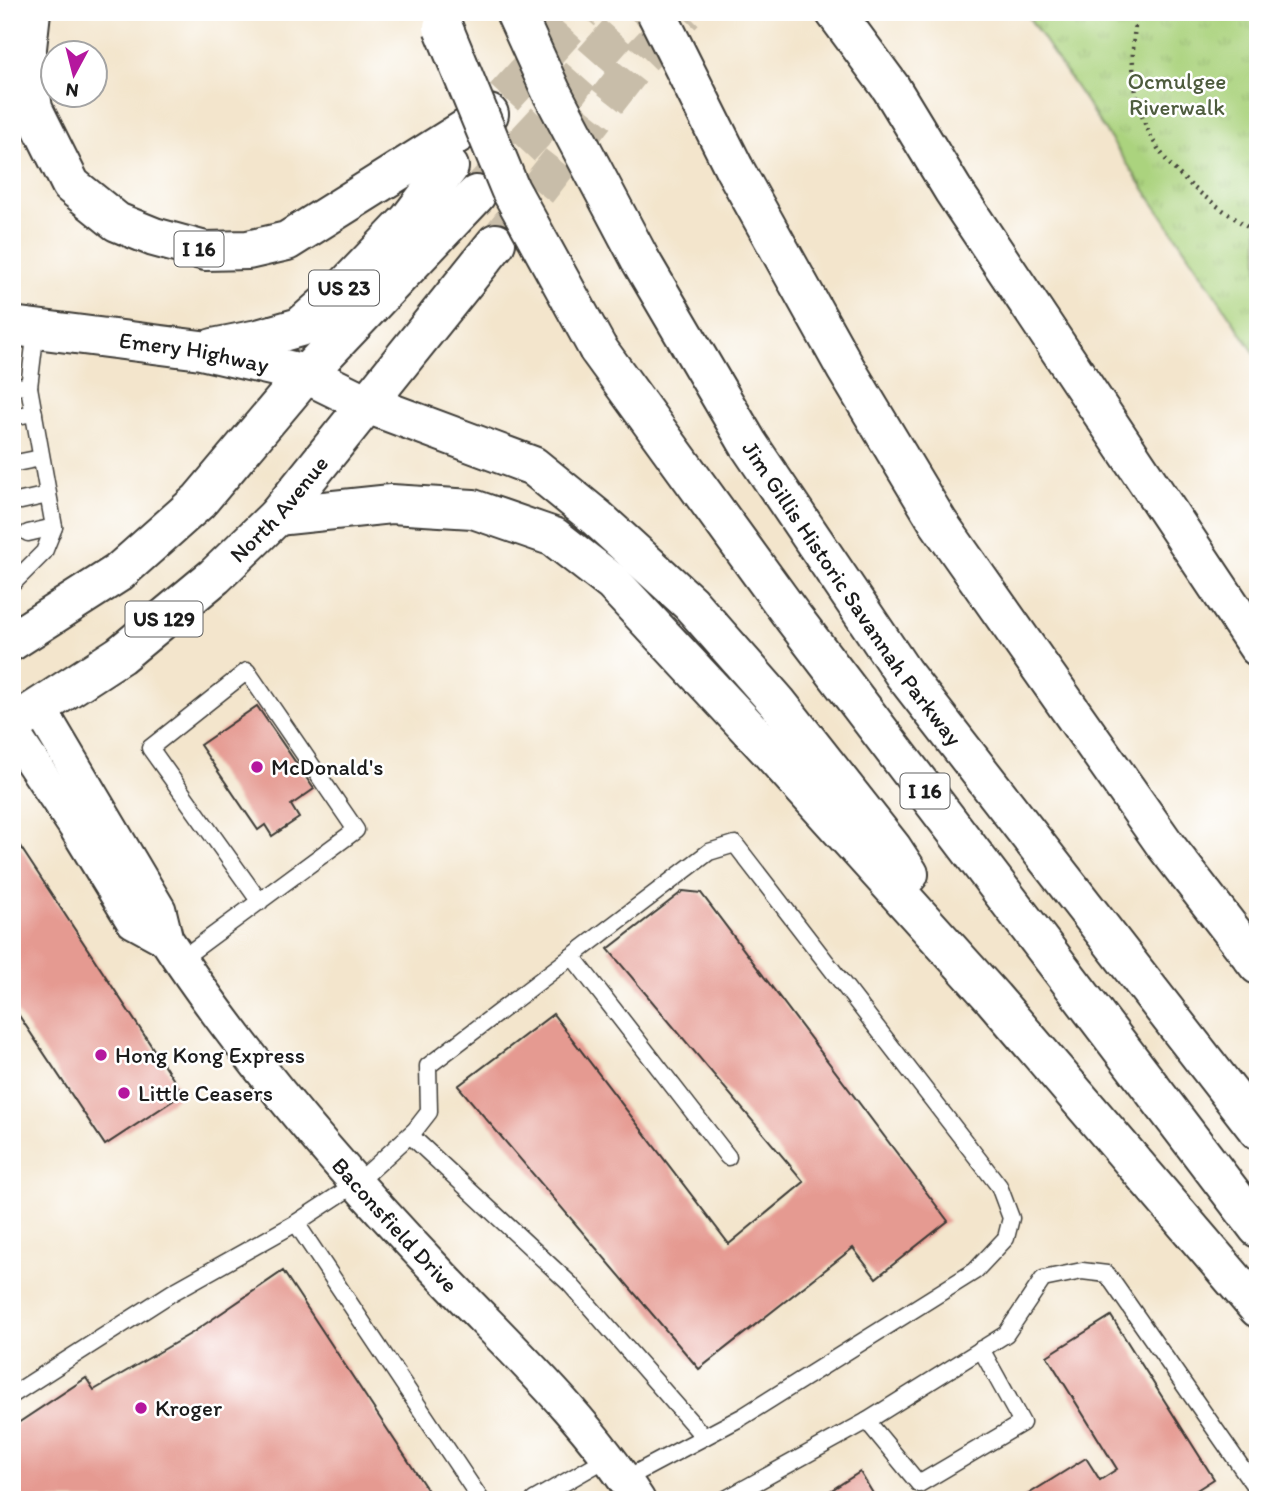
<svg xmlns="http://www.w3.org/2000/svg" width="1270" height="1512" viewBox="0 0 1270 1512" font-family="Itim,sans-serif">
<defs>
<pattern id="park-tufts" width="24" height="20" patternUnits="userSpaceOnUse" patternTransform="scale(1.75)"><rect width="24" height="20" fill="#abd37e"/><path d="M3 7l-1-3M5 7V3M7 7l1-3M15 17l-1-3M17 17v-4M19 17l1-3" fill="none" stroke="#93b56c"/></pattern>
</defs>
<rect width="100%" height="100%" fill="#fff"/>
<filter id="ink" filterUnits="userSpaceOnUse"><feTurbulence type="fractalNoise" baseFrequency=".0143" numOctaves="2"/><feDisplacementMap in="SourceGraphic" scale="14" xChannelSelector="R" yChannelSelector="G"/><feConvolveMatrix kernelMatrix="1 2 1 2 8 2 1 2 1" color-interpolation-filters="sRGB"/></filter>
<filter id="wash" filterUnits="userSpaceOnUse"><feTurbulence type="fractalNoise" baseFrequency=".00686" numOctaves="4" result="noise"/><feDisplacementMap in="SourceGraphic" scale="28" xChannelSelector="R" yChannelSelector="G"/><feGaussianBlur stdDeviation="1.57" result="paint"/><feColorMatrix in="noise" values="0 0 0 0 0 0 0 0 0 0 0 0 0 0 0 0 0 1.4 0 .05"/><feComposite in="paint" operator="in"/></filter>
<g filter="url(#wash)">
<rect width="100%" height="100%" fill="#f3e5cc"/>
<path fill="url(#park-tufts)" stroke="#64784d" stroke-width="2" d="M1025,12H1258V358Z"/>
<g id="blocks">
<g fill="#e59a91">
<path d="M257,706L314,789L291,805L299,818L272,836L265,825L258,830L200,745Z"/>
<path d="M12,834L183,1094L105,1145L12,1005Z"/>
<path d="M683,891L701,893L948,1221L876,1278L853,1248L699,1369L458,1086L553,1014L729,1244L804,1182L608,949Z"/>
<path d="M283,1271L434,1500H12V1427L86,1378L94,1390L192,1333Z"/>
<path d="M1111,1316L1214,1479L1181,1500H1019L1086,1458L1100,1480L1117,1469L1047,1356Z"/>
<path d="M860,1472L877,1500H816Z"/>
</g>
</g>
</g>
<g filter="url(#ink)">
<use href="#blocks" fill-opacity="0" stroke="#3c3a36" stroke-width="2"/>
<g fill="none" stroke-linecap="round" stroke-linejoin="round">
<g stroke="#c8bda9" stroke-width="38" stroke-dasharray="38 19" stroke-linecap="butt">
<path d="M468,142L489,114L582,12"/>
<path d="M481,190L550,116L577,79L636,12"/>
<path d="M502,236L642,56L685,12"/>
</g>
<g stroke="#3c3a36" stroke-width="19">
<g id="lane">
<path d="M12,386L29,387L54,527L44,552L12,584"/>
<path d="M29,387L36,329"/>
<path d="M12,417L34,413"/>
<path d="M16,463L41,458"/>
<path d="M21,501L48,495"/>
<path d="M28,533L54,527"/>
<path d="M572,956L728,1157"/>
<path d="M180,960L356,830L247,671L150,748L260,902"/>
<path d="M410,1135L570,1284L704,1437"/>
<path d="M296,1223L357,1183L415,1130L429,1112L428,1066L709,852L735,844L999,1186L1011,1218L1006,1238L975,1271L742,1417L625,1479"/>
<path d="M12,1395L173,1292L296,1223L481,1500"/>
<path d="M867,1421L919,1484L1022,1423L981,1349"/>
<path d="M534,1500L609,1457"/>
<path d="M724,1500L867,1421L1006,1334L1043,1279L1082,1271L1107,1274L1258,1491"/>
</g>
</g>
<g stroke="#3c3a36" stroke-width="37">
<g id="street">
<path id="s1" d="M40,709L159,910L166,939C243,1056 342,1171 438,1272C508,1346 583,1414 638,1500"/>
<path d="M12,732L75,826L133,921L166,939"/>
</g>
</g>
<g stroke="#3c3a36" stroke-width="42">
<g id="highway">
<path d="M31,12L26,57L33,109L71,185L117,222L154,237L205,251L248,250L287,241L489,114"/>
<path d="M835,12L891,88L953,190L1258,647"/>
<path d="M734,168L846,369L938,522L1166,846L1258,965"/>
<path id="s2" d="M641,261L749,445L903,673L1258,1130"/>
<path id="s3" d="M12,326L201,350L306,374L367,404L533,466L597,518L690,603L777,702L892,848L909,874"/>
<path d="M213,348L258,339L300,327L342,290L409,220L449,167"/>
<path d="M598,349L792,616L1258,1228"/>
<path d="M277,516L391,504L473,509L554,537L613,583L769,750L993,998L1258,1308"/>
<path d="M12,641L118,573L199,501L306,374L476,195"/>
<path id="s4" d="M12,725L120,655L215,576L277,516L496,243"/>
</g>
</g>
<path stroke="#3c3a36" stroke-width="4.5" stroke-dasharray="2 5" stroke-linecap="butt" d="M1136,12C1135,30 1132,48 1133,66C1138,156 1190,188 1258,234"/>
<use href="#lane" stroke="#fff" stroke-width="16"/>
<use href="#street" stroke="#fff" stroke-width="33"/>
<use href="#highway" stroke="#fff" stroke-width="38"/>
<g stroke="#3c3a36" stroke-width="42" stroke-linecap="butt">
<g id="highway-bridge">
<path d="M515,12L551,91L641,261"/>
<path d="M656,12L734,168"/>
<path d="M443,27L510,189L598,349"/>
</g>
</g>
<use href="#highway-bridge" stroke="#fff" stroke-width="38"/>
</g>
</g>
<g fill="#b5179e" stroke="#fff" stroke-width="2.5">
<circle cx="257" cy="767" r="7"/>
<circle cx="101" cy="1055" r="7"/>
<circle cx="124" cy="1093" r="7"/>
<circle cx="141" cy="1408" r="7"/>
</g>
<g text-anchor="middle" stroke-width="5" stroke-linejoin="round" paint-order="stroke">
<g fill="#fff" stroke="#606060" stroke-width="2">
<rect x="174.5" y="231.5" width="49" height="35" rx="5"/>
<rect x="309" y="270.5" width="70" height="35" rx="5"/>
<rect x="125.5" y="601.5" width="77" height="35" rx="5"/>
<rect x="900.5" y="773.5" width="49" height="35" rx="5"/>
</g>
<g font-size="21" font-weight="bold" fill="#1c1c1c">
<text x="199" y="256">I 16</text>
<text x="344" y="295">US 23</text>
<text x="164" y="626">US 129</text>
<text x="925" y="798">I 16</text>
</g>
<g font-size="23" fill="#4e5c3e" stroke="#fff">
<text x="1177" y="89">Ocmulgee<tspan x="1177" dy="26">Riverwalk</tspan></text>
</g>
<g font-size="23" fill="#1c1c1c" stroke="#fff">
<text dy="8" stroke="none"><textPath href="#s3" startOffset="184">Emery Highway</textPath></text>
<text dy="8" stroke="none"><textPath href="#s4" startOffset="345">North Avenue</textPath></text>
<text dy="8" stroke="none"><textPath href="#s2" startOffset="394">Jim Gillis Historic Savannah Parkway</textPath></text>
<text dy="8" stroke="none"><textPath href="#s1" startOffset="630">Baconsfield Drive</textPath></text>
</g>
<g font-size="23" fill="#1c1c1c" stroke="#fff" text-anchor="start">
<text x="271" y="775">McDonald's</text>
<text x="115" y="1063">Hong Kong Express</text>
<text x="138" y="1101">Little Ceasers</text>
<text x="155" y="1416">Kroger</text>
</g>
</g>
<rect width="1270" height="1512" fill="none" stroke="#fff" stroke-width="42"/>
<g transform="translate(74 74) rotate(187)"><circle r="33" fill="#ffffff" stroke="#a4a4a4" stroke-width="2"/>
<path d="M0-5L12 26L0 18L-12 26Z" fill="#b5179e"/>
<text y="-10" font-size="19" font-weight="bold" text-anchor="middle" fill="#1c1c1c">N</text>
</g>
</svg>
